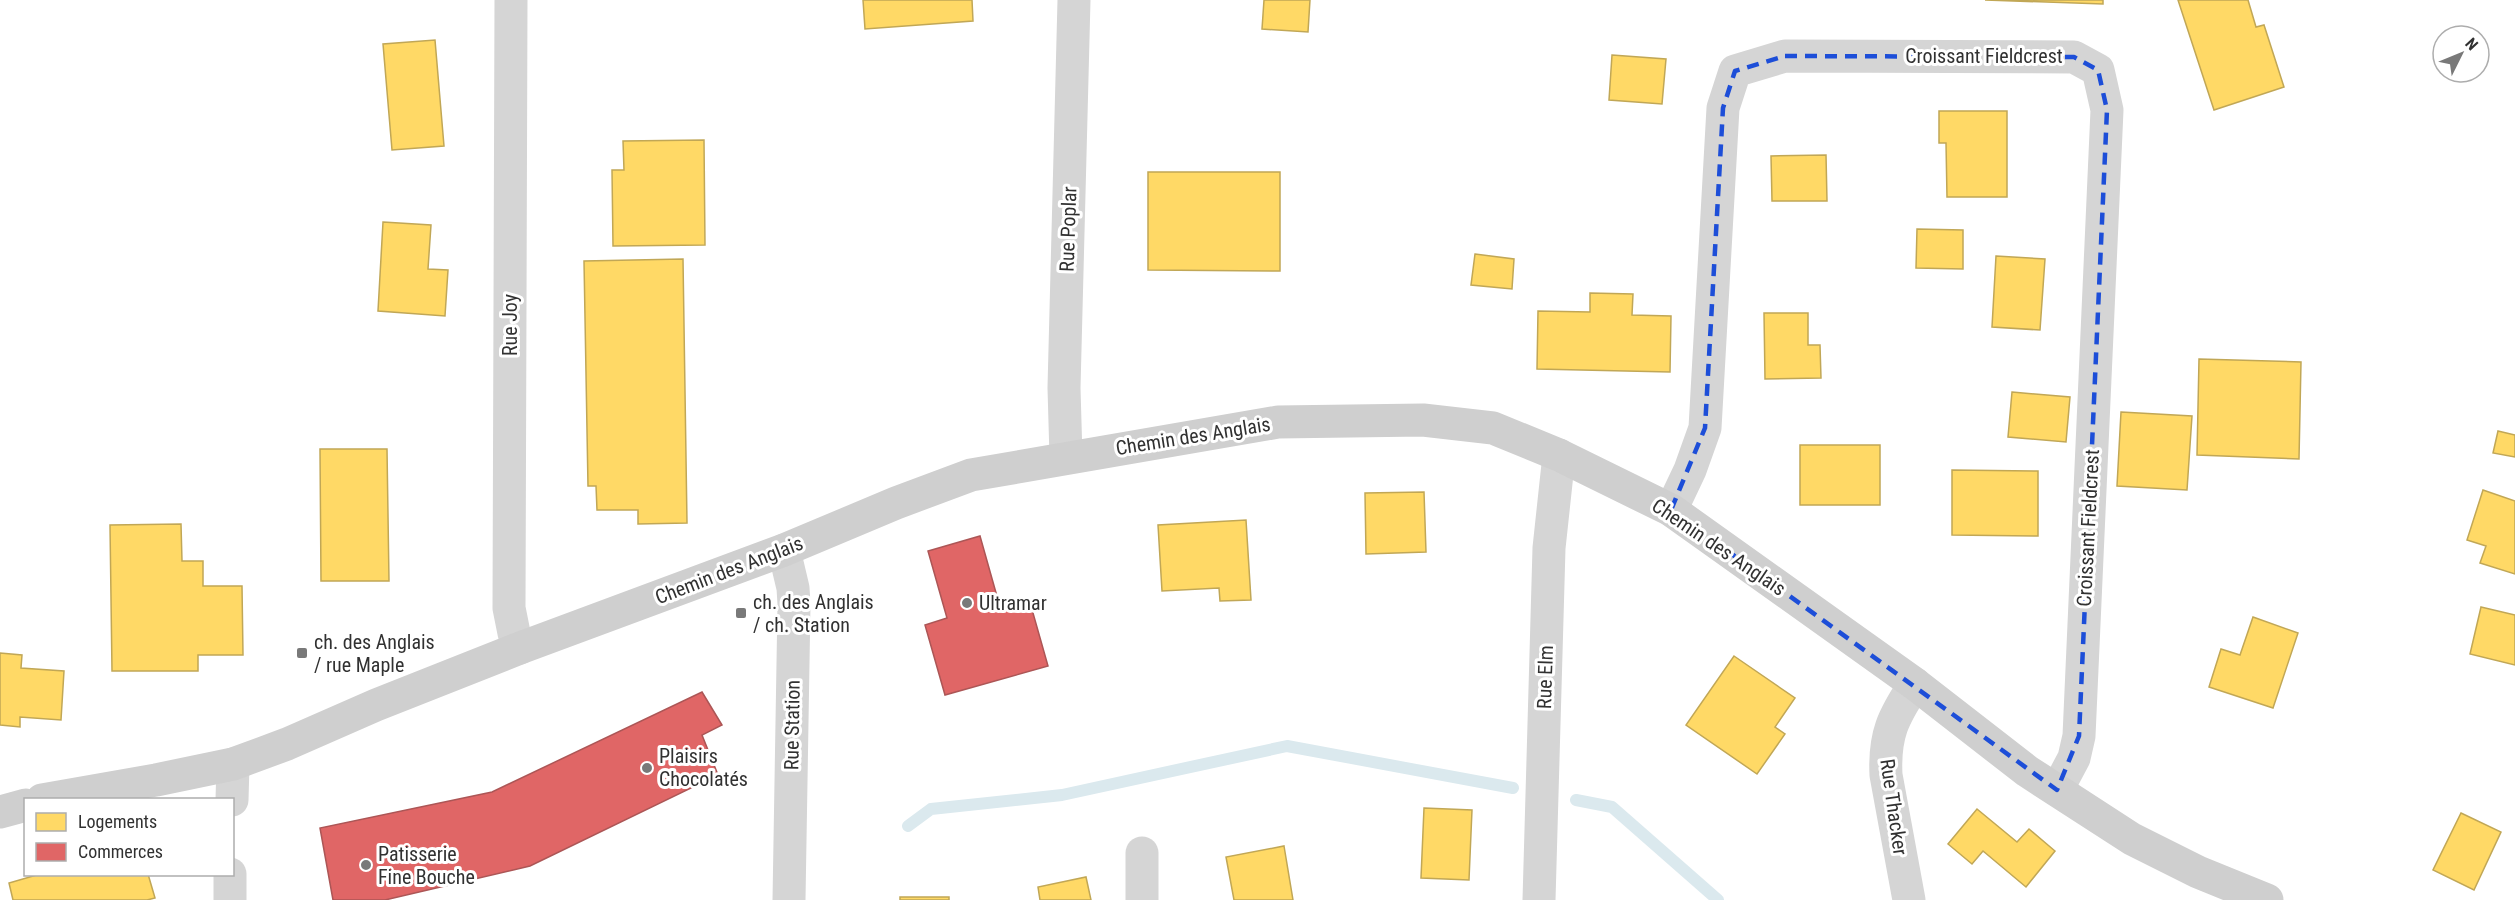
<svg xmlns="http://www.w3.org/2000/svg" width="2515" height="900" viewBox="0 0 2515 900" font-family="'Roboto Condensed',sans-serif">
<rect width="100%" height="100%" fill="#fff"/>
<g fill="#ffd966" stroke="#c1a756" stroke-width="1.5">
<path d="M863,0H972L973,21L865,29Z"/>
<path d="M1264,0H1310L1308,32L1262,29Z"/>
<path d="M1985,0H2103V4Z"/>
<path d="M2178,0H2248L2256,27L2264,25L2284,87L2214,110Z"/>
<path d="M435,40L444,146L392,150L383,44Z"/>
<path d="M1612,55L1666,59L1662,104L1609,100Z"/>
<path d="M1939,111H2007V197H1947L1946,143H1939Z"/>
<path d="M704,140L705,245L613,246L612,170H624L623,141Z"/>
<path d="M1826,155L1827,201H1772L1771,156Z"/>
<path d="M1148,172H1280V271L1148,270Z"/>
<path d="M383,222L431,225L428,269L448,270L445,316L378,311Z"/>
<path d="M1917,229L1963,230V269L1916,268Z"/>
<path d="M1475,254L1514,259L1512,289L1471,285Z"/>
<path d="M1996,256L2045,259L2040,330L1992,327Z"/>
<path d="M683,259L687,523L638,524V510H597L596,486H588L584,261Z"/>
<path d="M1590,293L1633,294L1632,315L1671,316L1670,372L1537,369L1538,311L1590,312Z"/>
<path d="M1764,313H1808V345H1820L1821,378L1765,379Z"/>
<path d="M2199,359L2301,362L2299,459L2197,455Z"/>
<path d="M2012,392L2070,397L2066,442L2008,437Z"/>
<path d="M2121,412L2192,416L2187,490L2117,486Z"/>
<path d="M2498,431L2515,435V457L2493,453Z"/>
<rect x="1800" y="445" width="80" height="60"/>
<path d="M320,449H387L389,581H321Z"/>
<path d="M1952,470L2038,471V536L1952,535Z"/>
<path d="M2483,490L2515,501V574L2480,563L2486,546L2467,540Z"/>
<path d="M1424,492L1426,552L1366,554L1365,493Z"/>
<path d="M1246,520L1251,600L1220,601L1219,588L1162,591L1158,525Z"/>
<path d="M181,524L182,561H203V586H242L243,655H198V671H112L110,525Z"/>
<path d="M2481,607L2515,615V665L2470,654Z"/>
<path d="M2253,617L2298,633L2273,708L2209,687L2221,649L2240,655Z"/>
<path d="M0,653L22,655L21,668L64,671L61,720L20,717V727L0,725Z"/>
<path d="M1734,656L1795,698L1775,727L1785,734L1757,774L1686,725Z"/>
<path d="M1424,808L1472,810L1469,880L1421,878Z"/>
<path d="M1977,809L2017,842L2029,829L2055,851L2026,887L1983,851L1972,864L1948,844Z"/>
<path d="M2461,813L2501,832L2474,890L2433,870Z"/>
<path d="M1284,846L1293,900H1234L1226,857Z"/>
<path d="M40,874H148L155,898L147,900H13L9,883Z"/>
<path d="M1086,877L1091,900H1040L1038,887Z"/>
<rect x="900" y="897" width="49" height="3"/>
</g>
<g fill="#e06666" stroke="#ac5656" stroke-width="1.5">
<path d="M980,536L1000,607L1029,599L1048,666L945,695L925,625L947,618L928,551Z"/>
<path d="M702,692L722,725L702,735L718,775L530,866L385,900H333L320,828L492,792Z"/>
</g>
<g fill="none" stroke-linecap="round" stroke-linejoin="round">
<g stroke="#dbe9ee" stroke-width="12">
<path d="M1576,800L1612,807L1718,900"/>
<path d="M908,826L931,809L1062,795L1287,746L1513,788"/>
</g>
<g stroke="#d5d5d5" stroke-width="33">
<path d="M511,0L509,608L514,633L520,648"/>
<path d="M1066,457L1064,388L1074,0"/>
<path d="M1671,510L1690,470L1705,428L1723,108L1735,71L1785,56L2074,57L2098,70L2107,110L2079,736L2074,758L2057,790"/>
<path d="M784,550L793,588L794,604L789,900"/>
<path d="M232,800L233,764"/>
<path d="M230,900V874"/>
<path d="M1142,900V853"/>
<path d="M1539,900L1549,548L1559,455"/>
<path d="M1909,900L1886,775C1884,735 1893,717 1915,684"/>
</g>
<g stroke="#cfcfcf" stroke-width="33">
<path d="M42,800L156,780L233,764L287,744L376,705L520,648L784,550L896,503L971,475L1278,422L1423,420L1493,428L1559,455L1671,510L1915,684L2027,771L2132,839L2198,872L2267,900"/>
<path d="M0,812L26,805"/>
</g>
</g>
<path fill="none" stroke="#1d4ed8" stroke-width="4.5" stroke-dasharray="12 8" stroke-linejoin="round" d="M1785,56L2074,57L2098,70L2107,110L2079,736L2057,790L1671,510L1705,428L1723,108L1735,71Z"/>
<g fill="#797979" stroke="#fff" stroke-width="2">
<circle cx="967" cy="603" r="6"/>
<rect x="735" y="607" width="12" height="12" rx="3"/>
<rect x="296" y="647" width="12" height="12" rx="3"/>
<circle cx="647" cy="768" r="6"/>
<circle cx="366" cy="865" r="6"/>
</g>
<g text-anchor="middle" stroke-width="6" stroke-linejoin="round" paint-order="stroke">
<g font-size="20" fill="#313131" stroke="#fff">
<text x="1984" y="63">Croissant Fieldcrest</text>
<text transform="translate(1068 229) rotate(-88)" y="7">Rue Poplar</text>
<text transform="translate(510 325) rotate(-90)" y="7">Rue Joy</text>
<text transform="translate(1193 436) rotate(-9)" y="7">Chemin des Anglais</text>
<text transform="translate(2088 528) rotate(-87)" y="7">Croissant Fieldcrest</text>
<text transform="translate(1719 547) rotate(34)" y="7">Chemin des Anglais</text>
<text transform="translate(729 570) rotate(-21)" y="7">Chemin des Anglais</text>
<text transform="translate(1545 677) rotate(-88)" y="7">Rue Elm</text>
<text transform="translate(792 725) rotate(-89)" y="7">Rue Station</text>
<text transform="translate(1894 807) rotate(82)" y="7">Rue Thacker</text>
</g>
<g font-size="20" fill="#313131" stroke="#fff" text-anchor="start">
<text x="753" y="609">ch. des Anglais<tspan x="753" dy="23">/ ch. Station</tspan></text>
<text x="979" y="610">Ultramar</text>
<text x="314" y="649">ch. des Anglais<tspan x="314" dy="23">/ rue Maple</tspan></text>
<text x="659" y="763">Plaisirs<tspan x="659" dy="23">Chocolatés</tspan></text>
<text x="378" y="861">Patisserie<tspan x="378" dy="23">Fine Bouche</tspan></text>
</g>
</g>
<rect x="24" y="798" width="210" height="78" fill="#ffffff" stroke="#adadad" stroke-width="1.5"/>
<rect x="36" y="813" width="30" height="18" fill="#ffd966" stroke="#adadad" stroke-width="1.5"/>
<text x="78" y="828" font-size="18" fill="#313131">Logements</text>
<rect x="36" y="843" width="30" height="18" fill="#e06666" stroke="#adadad" stroke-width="1.5"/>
<text x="78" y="858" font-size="18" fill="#313131">Commerces</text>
<g transform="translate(2461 54) rotate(47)"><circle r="28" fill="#ffffff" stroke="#adadad" stroke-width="1.5"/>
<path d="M0-4.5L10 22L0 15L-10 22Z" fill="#797979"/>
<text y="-9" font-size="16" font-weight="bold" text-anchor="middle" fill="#313131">N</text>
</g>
</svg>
